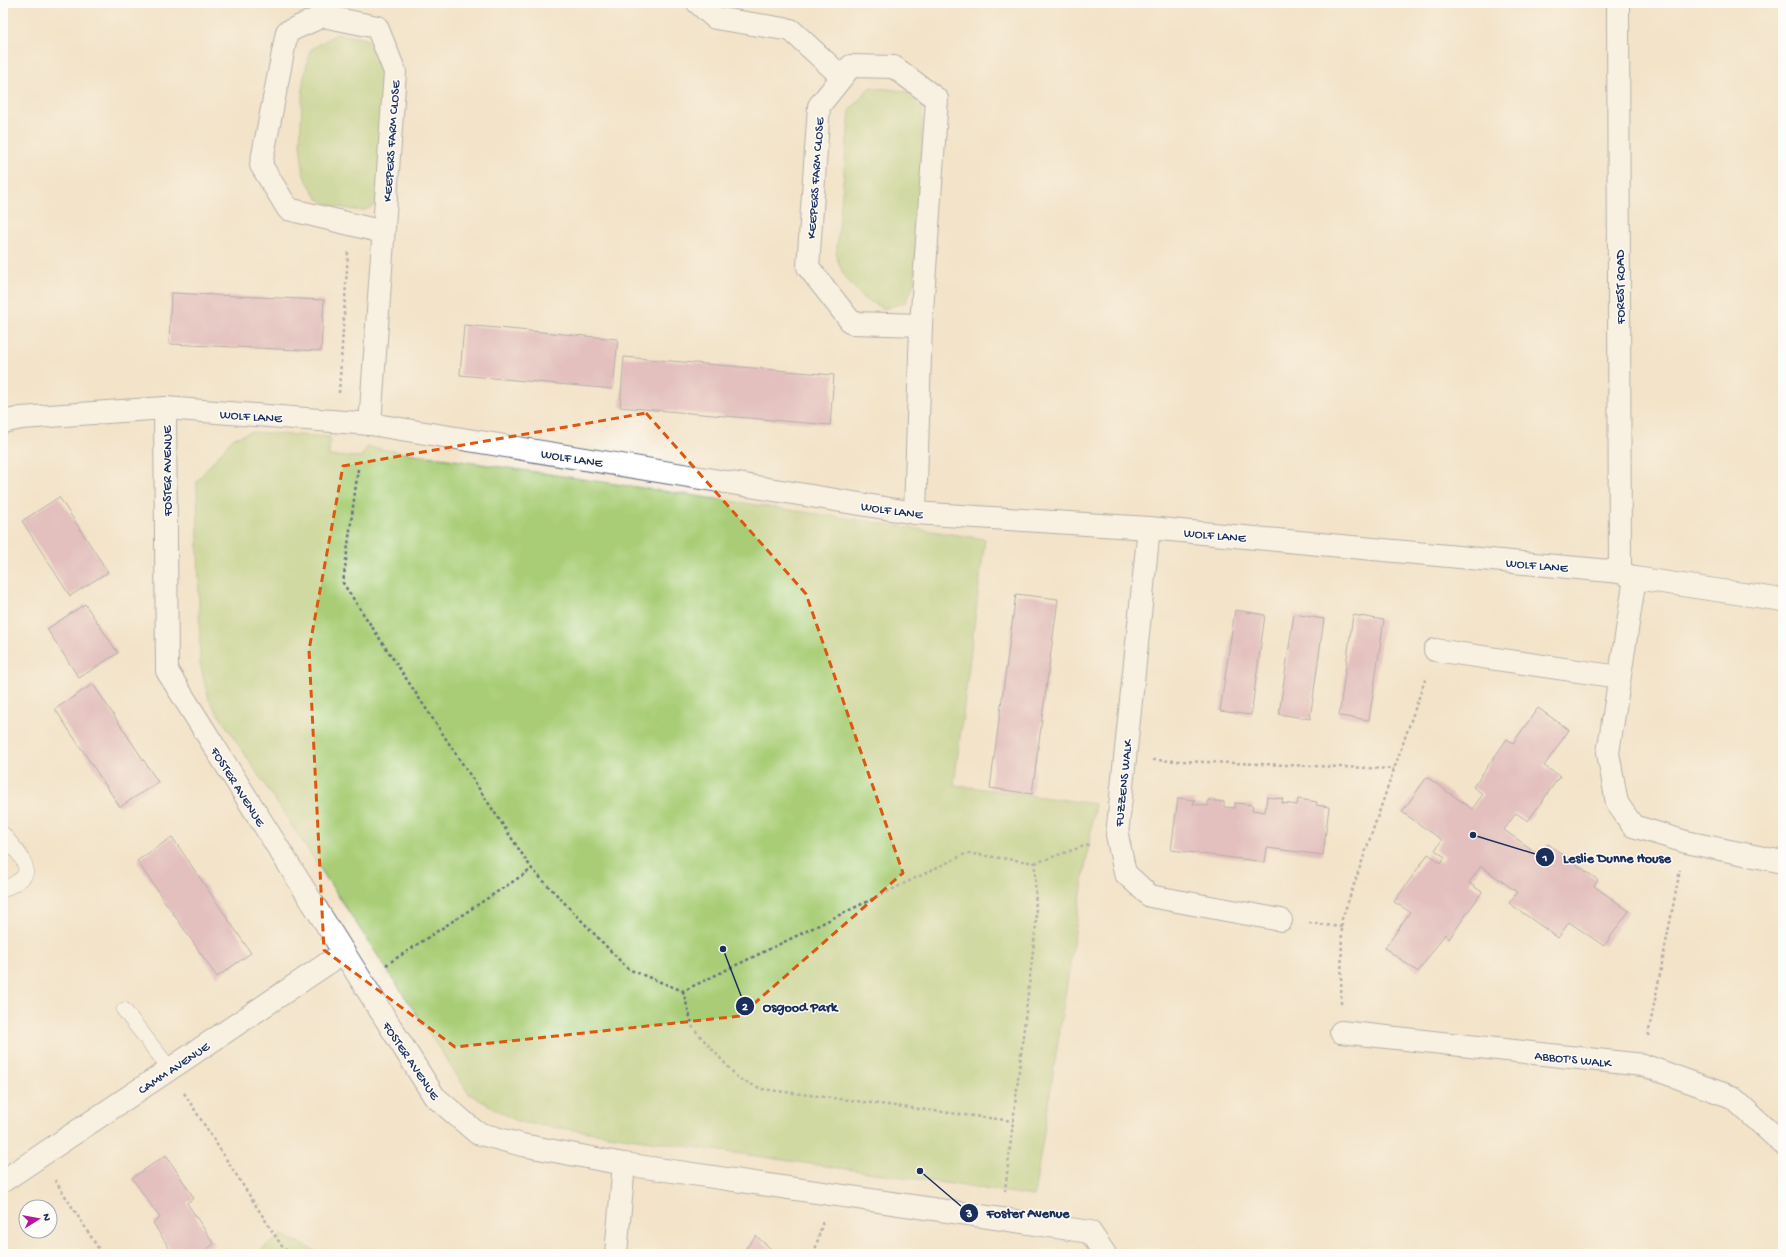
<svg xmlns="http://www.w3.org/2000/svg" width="1786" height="1257" viewBox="0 0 1786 1257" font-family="'Gochi Hand',sans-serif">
<rect width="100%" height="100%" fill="#fdfcf7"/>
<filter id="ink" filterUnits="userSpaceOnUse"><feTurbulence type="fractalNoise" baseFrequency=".025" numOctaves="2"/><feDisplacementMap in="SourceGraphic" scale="8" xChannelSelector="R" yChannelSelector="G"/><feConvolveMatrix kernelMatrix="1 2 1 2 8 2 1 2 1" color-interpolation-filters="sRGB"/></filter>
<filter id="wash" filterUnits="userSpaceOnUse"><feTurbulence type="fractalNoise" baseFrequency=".012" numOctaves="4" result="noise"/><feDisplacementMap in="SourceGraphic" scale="16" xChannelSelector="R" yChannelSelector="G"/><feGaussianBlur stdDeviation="0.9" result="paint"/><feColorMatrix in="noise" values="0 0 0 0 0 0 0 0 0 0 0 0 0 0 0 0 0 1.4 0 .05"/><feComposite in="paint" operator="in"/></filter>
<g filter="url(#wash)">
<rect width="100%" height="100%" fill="#f3e3c9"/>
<g fill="#a9cd76" stroke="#627e6a">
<path d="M336,34C371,39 376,38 389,72L377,205L362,211L337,207L318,199L304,176L300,145L303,82L310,50Z"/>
<path d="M870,87L904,91L922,107V174L914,284L906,302L884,309L863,298L844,276L836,256L850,110Z"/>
<path d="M250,432L330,437L329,456L361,457L367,447L985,539L954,785L1095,804L1034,1196L518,1122L469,1094L209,700L200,664L197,481L232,439Z"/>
<path d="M282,1235L322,1254H255Z"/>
</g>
<g id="blocks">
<g fill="#d093b1">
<path d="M171,293L324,300L321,351L169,344Z"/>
<path d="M464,325L618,339L613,389L460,375Z"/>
<path d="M624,357L834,375L830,425L620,407Z"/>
<path d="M59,497L108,572L70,596L22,521Z"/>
<path d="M1016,594L1058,599L1032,794L990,788Z"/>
<path d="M85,604L118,653L79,678L47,629Z"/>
<path d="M1235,610L1265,615L1251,715L1220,711Z"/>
<path d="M1294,614L1324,619L1310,719L1279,714Z"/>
<path d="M1353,615L1384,620L1369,720L1339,716Z"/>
<path d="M93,684L158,782L120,807L55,709Z"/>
<path d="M1538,708L1569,730L1544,766L1560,776L1528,821L1516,813L1504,830L1540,855L1548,844L1598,880L1594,886L1629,911L1604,946L1569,922L1558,938L1509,903L1517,892L1481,866L1469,883L1482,892L1449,939L1445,934L1418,972L1385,948L1410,912L1394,902L1428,854L1441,863L1445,857L1435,850L1442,840L1402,812L1427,777L1472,809L1483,794L1473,787L1507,739L1513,743Z"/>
<path d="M1267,797L1283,799L1282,803L1297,805L1298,799L1317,802L1316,805L1329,807L1323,855L1267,848L1265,862L1171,850L1178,798L1195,800L1193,804L1208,806V800L1224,802V807L1235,808V803L1253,805L1252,810L1265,812Z"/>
<path d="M172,837L251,953L217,977L137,861Z"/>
<path d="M166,1155L194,1198L187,1203L214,1244L200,1254H173L153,1223L160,1218L132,1178Z"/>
<path d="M756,1236L777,1254H741Z"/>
</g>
</g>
</g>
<g filter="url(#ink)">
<use href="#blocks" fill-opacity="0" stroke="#676e83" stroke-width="1"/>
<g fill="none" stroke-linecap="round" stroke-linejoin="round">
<g stroke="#676e83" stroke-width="16">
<g id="lane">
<path d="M3,834C10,843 32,865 24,876C20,882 9,886 3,890"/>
<path d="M124,1010L170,1069"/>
</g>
</g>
<g stroke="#676e83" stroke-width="24">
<g id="street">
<path d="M698,3L715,18L791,30L842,77"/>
<path d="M1618,3L1620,572"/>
<path d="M165,408L167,671L434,1096L477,1133L522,1145L624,1164L1090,1232L1105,1254"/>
<path d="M3,422L21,418L165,408L370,424L915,513L1149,528L1620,572L1635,578L1783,600"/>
<path d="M370,424L395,72L377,27L323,16L287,32L261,165L288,209L383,232"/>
<path d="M915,513L921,325L937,99L894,67L851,66L819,106L808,267L852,323L921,325"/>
<path d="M1149,528L1117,835L1125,873L1150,896L1281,920"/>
<path d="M1635,578L1608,753L1617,803L1633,826L1686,842L1783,862"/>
<path d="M1435,650L1619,677"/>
<path d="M1341,1032L1643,1065L1732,1097L1783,1144"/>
<path d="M3,1181L343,953"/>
<path d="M616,1254L624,1164"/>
</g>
</g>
<g stroke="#676e83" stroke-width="2.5" stroke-dasharray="3 3" stroke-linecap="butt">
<path d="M339,393L348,252"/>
<path d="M358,469L343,583L532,869L628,969L683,991L967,853L1035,863L1036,925L1005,1191"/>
<path d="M1153,760L1394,769"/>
<path d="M1035,863L1090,844"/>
<path d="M1309,923L1342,927"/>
<path d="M386,965L532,869"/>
<path d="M683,991L693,1028L739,1079L762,1089L1013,1121"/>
<path d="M1341,1004L1342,919L1426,677"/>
<path d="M1648,1036L1680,870"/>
<path d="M184,1093L283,1248L293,1254"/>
<path d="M55,1180L102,1254"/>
<path d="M814,1254L823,1221"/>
</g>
<use href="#lane" stroke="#fff" stroke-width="15"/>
<use href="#street" stroke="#fff" stroke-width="22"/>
</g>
</g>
<path d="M0 0H1786V1257H0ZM646,413L806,594L903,873L740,1016L455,1047L324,950L309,650L343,466Z" fill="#f3e3c9" fill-opacity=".55" fill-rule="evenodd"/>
<path fill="none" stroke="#de5710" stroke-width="3" stroke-dasharray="8 5" stroke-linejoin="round" d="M646,413L806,594L903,873L740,1016L455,1047L324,950L309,650L343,466Z"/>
<g text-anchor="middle" stroke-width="3" stroke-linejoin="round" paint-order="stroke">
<g font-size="13" fill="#1b2f5e" stroke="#fdfcf7">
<text transform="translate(390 141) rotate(-86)" y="5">KEEPERS FARM CLOSE</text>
<text transform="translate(814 178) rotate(-86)" y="5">KEEPERS FARM CLOSE</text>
<text transform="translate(1619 287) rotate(-90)" y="5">FOREST ROAD</text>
<text transform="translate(251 415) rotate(4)" y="5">WOLF LANE</text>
<text transform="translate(572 457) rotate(9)" y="5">WOLF LANE</text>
<text transform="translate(166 471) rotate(-90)" y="5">FOSTER AVENUE</text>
<text transform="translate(892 509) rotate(8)" y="5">WOLF LANE</text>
<text transform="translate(1215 534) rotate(5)" y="5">WOLF LANE</text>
<text transform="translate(1537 564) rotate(5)" y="5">WOLF LANE</text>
<text transform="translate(1122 783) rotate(-84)" y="5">FUZZENS WALK</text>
<text transform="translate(239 786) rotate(58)" y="5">FOSTER AVENUE</text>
<text transform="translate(1573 1058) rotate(6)" y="5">ABBOT'S WALK</text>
<text transform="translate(412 1060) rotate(56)" y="5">FOSTER AVENUE</text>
<text transform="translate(173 1067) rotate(-34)" y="5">CAMM AVENUE</text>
</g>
</g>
<path fill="none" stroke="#1b2f5e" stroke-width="1.5" d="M1473 835L1545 857M723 949L745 1006M920 1171L969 1213"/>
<g fill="#1b2f5e" stroke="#fdfcf7" stroke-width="1.5">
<circle cx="1473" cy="835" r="4"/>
<circle cx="723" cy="949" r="4"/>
<circle cx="920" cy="1171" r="4"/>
<circle cx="1545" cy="857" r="10"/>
<circle cx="745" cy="1006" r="10"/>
<circle cx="969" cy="1213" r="10"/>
</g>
<g font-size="12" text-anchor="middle" font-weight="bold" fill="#fff">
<text x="1545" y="861">1</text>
<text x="745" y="1010">2</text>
<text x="969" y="1217">3</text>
</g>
<g font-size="14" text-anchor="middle" font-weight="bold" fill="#1b2f5e" stroke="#fdfcf7" stroke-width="3" stroke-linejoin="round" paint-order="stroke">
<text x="1617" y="862">Leslie Dunne House</text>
<text x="800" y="1011">Osgood Park</text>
<text x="1028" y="1217">Foster Avenue</text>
</g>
<rect width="1786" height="1257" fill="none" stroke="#fdfcf7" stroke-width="16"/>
<g transform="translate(38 1219) rotate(79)"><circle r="19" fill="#fdfcf7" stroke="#a3aaba"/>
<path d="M0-3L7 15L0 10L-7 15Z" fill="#b5179e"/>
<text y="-6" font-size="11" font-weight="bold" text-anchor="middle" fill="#1b2f5e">N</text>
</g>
</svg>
